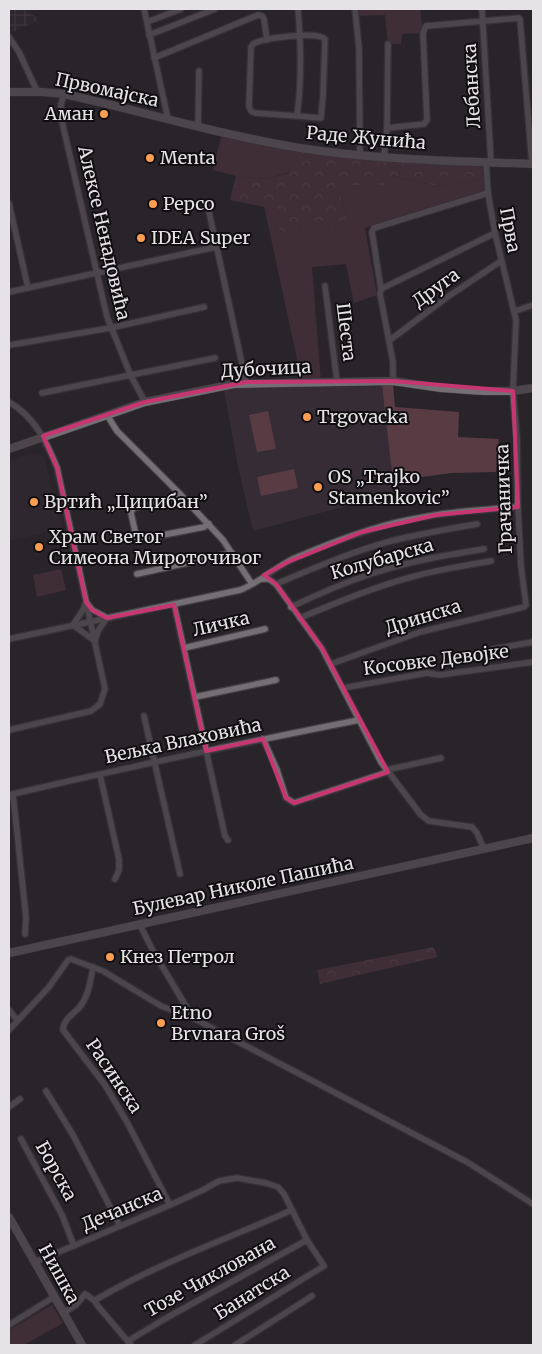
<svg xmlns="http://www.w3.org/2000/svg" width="542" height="1354" viewBox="0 0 542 1354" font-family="Merriweather,serif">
<defs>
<pattern id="industrial-grid" width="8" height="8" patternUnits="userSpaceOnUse" patternTransform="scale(1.25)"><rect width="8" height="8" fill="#352c35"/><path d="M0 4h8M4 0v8" fill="none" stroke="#524a52"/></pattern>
<pattern id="forest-crowns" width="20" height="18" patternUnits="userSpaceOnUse" patternTransform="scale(1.25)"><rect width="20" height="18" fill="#593b43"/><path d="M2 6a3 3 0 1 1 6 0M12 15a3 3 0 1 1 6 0" fill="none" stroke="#71575e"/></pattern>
</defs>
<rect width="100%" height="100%" fill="#292429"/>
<g fill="#352c35">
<path d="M382,386L395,493L253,531L238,467L224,390L249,387Z"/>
<path d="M36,453L44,457L62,529L9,541V461Z"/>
</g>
<path fill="url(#industrial-grid)" d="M9,9H25L39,20L9,34Z"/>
<g fill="#593b43">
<path d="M355,9H420L422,23V33L402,34L401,44H388L385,15L356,16Z"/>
<path d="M221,137L298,152L289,172L267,179L236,176L213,170Z"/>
<path d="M391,176L436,186L486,179L488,193L365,228L377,295L354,303L346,264L312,267L321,382H302L264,206L280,210L299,235L302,219L347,217L340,191L339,185H386Z"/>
<path d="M393,385L395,407L459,412L458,437L499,439L496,472L451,473L393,481L382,386Z"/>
<path d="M268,411L276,449L257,452L249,415Z"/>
<path d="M294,469L298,488L261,496L257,477Z"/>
<path d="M61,569L66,590L37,597L33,575Z"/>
<path d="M52,1305L63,1323L24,1345H9V1330Z"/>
</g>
<g fill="url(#forest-crowns)">
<path d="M298,152L348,158L483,166L486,179L436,186L392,176L386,185H340V192L347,217L332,229L302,219L299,236L279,232L280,210L230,200L236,176L267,179L288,173Z"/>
<path d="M433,947L438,957L320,984L317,970Z"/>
</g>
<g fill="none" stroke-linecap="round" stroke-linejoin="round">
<g stroke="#454145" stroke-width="8">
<g id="street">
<path d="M144,9L168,119"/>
<path d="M355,9L359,48L360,155"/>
<path d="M482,9L491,162"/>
<path d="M147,22L181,9"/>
<path d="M149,35L215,9"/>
<path d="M9,37L19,52L37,91"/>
<path d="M154,58L258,15L262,16L264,19L267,40"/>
<path d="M64,94L61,104V117L107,317L131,376L145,402"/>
<path d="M297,116L321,118L323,96L325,39C316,31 263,38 253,44L251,47L249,106L251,111L255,113L297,116C302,81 301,45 298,9"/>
<path d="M198,126L199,71"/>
<path d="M387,128L424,124L427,120L423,33L426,26L519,18L520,19L532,164"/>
<path d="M384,157L387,128L388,44"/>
<path d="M9,203L28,288"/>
<path d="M208,207L246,382"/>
<path d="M325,286L337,381"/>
<path d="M381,289L495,233"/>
<path d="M9,292L216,247"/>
<path d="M515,311L533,305"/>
<path d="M390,340L446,298L501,261"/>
<path d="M10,345L110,328L204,307"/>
<path d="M393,381V362L380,294L381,289L372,232L374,228L488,193"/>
<path d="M42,393L215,358"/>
<path d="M9,402C35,417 46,441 57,468L105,689L100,704L91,711L9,730"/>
<path d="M107,415L117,431L180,494L223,540L252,584"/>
<path d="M180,494L173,498L133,508L131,513L137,540L204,527L209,524"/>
<path d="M137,574L232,553"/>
<path d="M262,579H269L276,584L322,648L381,762L421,815L429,821L472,827L477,833L484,849"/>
<path d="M276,584C314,568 351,552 391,541C419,534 448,529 477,524"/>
<path d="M86,602L92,610L107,618L98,631L95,641L73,625L83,610Z"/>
<path d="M174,605L225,836L228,840"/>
<path d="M291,607C318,594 346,582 374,573C410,561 447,555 484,549"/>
<path d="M300,618C335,603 371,588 408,578C435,570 463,566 491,561"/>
<path d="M9,639L240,590C259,583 274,568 293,559C330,543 368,528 408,520C444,512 481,510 518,507"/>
<path d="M184,648L265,629"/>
<path d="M493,649L533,642"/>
<path d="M331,664L420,632L524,607L526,605L521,566L518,507L517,438L513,391L516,320L495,233L488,193L486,162"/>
<path d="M343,688L427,673L439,675L533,662"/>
<path d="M195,697L276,680"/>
<path d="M144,716L180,874"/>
<path d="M263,739L277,770L286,798L294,803L388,772"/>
<path d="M386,770L441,758"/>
<path d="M100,775L119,859V870L115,879"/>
<path d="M13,794L26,917L25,934"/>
<path d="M9,797L13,794C128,767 243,743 359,720"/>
<path d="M93,967C90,982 89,996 79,1008C73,1014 63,1020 63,1030L105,1085L128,1124L170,1205"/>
<path d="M9,1010L17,1020"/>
<path d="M193,1018L467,1162L533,1204"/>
<path d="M9,1030L49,987L68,960L71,959L103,971L161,1006L193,1018L153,951L140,925"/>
<path d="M46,1091L73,1135L120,1226"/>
<path d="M9,1107L20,1099"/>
<path d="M21,1139L62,1215L74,1246"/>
<path d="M35,1262L170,1205L203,1190L219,1181L237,1178L266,1183L278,1187L284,1194L307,1240L324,1266L195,1345"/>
<path d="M63,1313L76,1305L85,1294L95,1301"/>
<path d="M9,1325L54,1297"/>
<path d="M128,1341L168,1317L307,1240"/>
<path d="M131,1345L97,1305L95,1301L97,1299C159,1263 227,1239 292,1210"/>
<path d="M235,1345L312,1296"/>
</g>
</g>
<g stroke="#454145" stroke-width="9">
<g id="secondary">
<path d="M9,92H42L64,94C142,111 220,135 300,148C376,160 456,161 533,164"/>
<path d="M9,449L145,402L234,384L393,381L441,388L483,391H513L533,388"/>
<path d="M9,953L533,838"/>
<path d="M9,1217L82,1345"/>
</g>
</g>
<use href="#street" stroke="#756f75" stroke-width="5.5"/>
<use href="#secondary" stroke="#756f75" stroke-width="8"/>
</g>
<path d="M0 0H542V1354H0ZM393,381L513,391L518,507L436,515L362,532L288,562L264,575L276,584L322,648L388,772L294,803L286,798L263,739L206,751L174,605L107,618L92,610L86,602L57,468L43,436L145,402L246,382Z" fill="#292429" fill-opacity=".55" fill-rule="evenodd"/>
<path fill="none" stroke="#c73670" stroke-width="4" stroke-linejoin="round" d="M393,381L513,391L518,507L436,515L362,532L288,562L264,575L276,584L322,648L388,772L294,803L286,798L263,739L206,751L174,605L107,618L92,610L86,602L57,468L43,436L145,402L246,382Z"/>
<g fill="#fc9e52" stroke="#110e11" stroke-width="2">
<circle cx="104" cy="114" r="5"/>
<circle cx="150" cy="158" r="5"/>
<circle cx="153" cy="204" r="5"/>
<circle cx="141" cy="238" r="5"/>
<circle cx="307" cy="417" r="5"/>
<circle cx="318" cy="487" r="5"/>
<circle cx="34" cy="502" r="5"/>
<circle cx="39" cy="547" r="5"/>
<circle cx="110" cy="957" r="5"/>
<circle cx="161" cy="1023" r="5"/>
</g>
<g text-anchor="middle" stroke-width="4" stroke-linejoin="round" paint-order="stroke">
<g font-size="18" fill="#e6e3e6" stroke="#110e11">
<text transform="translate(472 86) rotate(-93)" y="6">Лебанска</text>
<text transform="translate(107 90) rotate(12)" y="6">Првомајска</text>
<text transform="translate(366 138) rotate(5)" y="6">Раде Жунића</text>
<text transform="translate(510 230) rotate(79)" y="6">Прва</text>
<text transform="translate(104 233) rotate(77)" y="6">Алексе Ненадовића</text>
<text transform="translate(436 288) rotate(-36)" y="6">Друга</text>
<text transform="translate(346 332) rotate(83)" y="6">Шеста</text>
<text transform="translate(266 369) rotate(-3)" y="6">Дубочица</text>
<text transform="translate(504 499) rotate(-92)" y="6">Грачаничка</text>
<text transform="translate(382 559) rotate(-16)" y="6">Колубарска</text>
<text transform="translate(423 617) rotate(-17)" y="6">Дринска</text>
<text transform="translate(221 624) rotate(-13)" y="6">Личка</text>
<text transform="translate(436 660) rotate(-7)" y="6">Косовке Девојке</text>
<text transform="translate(183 741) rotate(-12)" y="6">Вељка Влаховића</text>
<text transform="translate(243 886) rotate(-12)" y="6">Булевар Николе Пашића</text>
<text transform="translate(114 1076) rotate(56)" y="6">Расинска</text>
<text transform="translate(56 1171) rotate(61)" y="6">Борска</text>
<text transform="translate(122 1209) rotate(-23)" y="6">Дечанска</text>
<text transform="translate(59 1274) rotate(61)" y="6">Нишка</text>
<text transform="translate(210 1277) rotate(-29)" y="6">Тозе Чиклована</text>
<text transform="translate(252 1293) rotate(-32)" y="6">Банатска</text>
</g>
<g font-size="18" fill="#e6e3e6" stroke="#110e11" text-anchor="start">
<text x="94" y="120" text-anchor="end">Аман</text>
<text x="160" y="164">Menta</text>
<text x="163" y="210">Pepco</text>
<text x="151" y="244">IDEA Super</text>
<text x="317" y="423">Trgovacka</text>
<text x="328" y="483">OS „Trajko<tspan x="328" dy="21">Stamenkovic”</tspan></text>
<text x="44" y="508">Вртић „Цицибан”</text>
<text x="49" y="543">Храм Светог<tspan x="49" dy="21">Симеона Мироточивог</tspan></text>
<text x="120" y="963">Кнез Петрол</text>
<text x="171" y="1019">Etno<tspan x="171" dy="21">Brvnara Groš</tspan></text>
</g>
</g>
<rect width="542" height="1354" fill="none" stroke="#e6e3e6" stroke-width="20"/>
</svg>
